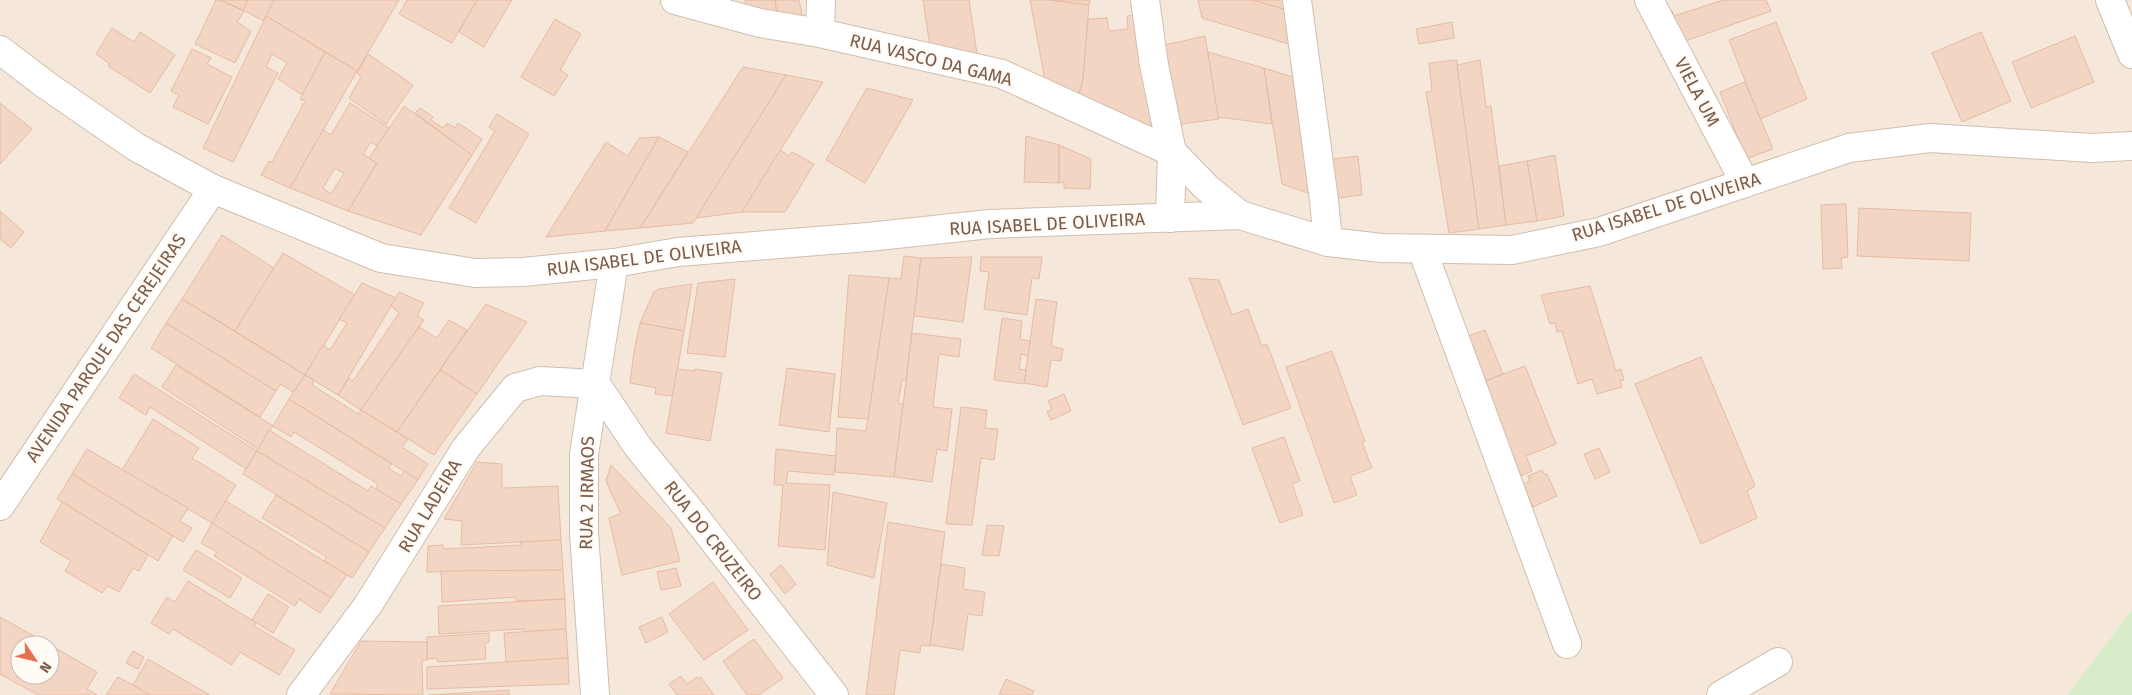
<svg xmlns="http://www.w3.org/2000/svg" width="2132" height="695" viewBox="0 0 2132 695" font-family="'Fira Sans',sans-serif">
<rect width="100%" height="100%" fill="#fdf6ec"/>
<path fill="#f5e8da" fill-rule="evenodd" d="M0,0H2132V610L2067,695H0ZM20,645H50V675H20Z"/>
<path fill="#d8ecc9" d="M2132,610V695H2067Z"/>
<g fill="#f3d5c3" stroke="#e6bba3" fill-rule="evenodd">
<path d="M216,0H220L244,11L237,22L251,31L235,63L195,44Z"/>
<path d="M220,0H248L243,10Z"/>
<path d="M248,0H274L264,21L243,10Z"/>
<path d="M274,0H399L357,71L266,16Z"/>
<path d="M407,0H477L452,43L399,14Z"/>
<path d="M477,0H512L484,47L459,32Z"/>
<path d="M745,0H775L778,20L748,17Z"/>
<path d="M775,0H799L802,14L778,20Z"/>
<path d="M923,0H969L977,54L930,47Z"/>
<path d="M1030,0H1050L1089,5L1083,80L1078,97L1045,80Z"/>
<path d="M1050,0H1090L1089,5Z"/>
<path d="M1198,0H1253L1290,11L1295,46L1202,18Z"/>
<path d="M1253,0H1287L1290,11Z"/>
<path d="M1723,0H1766L1771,11L1674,45L1662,15L1672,11L1674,16Z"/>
<path d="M1137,15L1153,131L1078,97L1083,80L1088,19L1107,18L1109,31L1128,29L1127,16Z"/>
<path d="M266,16L325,52L302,95L278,79L287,63L272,54L266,67L278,73L233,162L203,148Z"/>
<path d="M555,19L581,34L560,70L568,75L554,96L521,77Z"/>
<path d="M1452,22L1454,38L1419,44L1416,29Z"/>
<path d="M1776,22L1807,99L1760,119L1729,40Z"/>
<path d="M112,28L134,42L140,32L175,55L150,93L108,66L110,64L96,54Z"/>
<path d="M1981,32L2011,101L1962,122L1932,53Z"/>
<path d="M1205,36L1219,119L1174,125L1161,46Z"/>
<path d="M2075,36L2094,82L2031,108L2012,62Z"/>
<path d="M192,49L211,58L207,64L232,77L208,124L173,107L179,95L171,91Z"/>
<path d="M325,52L357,71L290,188L261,175L269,161L272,162L305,101L300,99Z"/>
<path d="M1208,52L1264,68L1272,124L1218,117Z"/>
<path d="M368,54L413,85L386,124L349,98L361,77L357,73Z"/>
<path d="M1457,60L1479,229L1449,233L1426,92L1432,91L1429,63Z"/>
<path d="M1480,60L1486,107L1491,106L1506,225L1479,229L1457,65Z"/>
<path d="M743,67L786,75L693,223L640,228Z"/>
<path d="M1264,68L1299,79L1313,195L1282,184Z"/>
<path d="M786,75L823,82L742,212L696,218Z"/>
<path d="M1745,82L1773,149L1746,159L1720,92Z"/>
<path d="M867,88L913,100L865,183L826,160Z"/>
<path d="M0,103L32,129L0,164Z"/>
<path d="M350,103L389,128L377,146L371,142L363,154L377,163L348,211L290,188L323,130L331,135ZM335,168L344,173L331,194L323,188Z"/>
<path d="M404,106L472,155L421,235L348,211L377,163L369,158Z"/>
<path d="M420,108L433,117L431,120L443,128L447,123L455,128L458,123L482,139L472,155L415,113Z"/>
<path d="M497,114L529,134L476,223L449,208L495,131L489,127Z"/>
<path d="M1026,136L1059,145V183L1024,182Z"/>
<path d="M659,137L605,231L546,237L606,142L628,156L639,138Z"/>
<path d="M659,137L688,152L640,228L605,231Z"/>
<path d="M1059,145L1091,159L1090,189L1064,188V182L1059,183Z"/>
<path d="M780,150L789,156L792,152L814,164L785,212H742Z"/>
<path d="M1555,155L1564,216L1537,221L1527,161Z"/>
<path d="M1358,156L1362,195L1337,198L1333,159Z"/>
<path d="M1527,161L1537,221L1506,225L1499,166Z"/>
<path d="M1846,204L1848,257L1841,258L1842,268L1823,269L1821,205Z"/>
<path d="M1859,208L1971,213L1969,261L1857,256Z"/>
<path d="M0,211L24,232L11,248L0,239Z"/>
<path d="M222,235L274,268L235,331L182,299Z"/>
<path d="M283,253L355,295L305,375L235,331Z"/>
<path d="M904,256L921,258L906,380H902L898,403L903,404L894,477L835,472L837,428L866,431L889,278L901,279Z"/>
<path d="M972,257L963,322L914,316L921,258Z"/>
<path d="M981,257H1042L1039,279L1032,278L1027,315L984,309L989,272L980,271Z"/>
<path d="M849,275L889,278L868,419L838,417Z"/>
<path d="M1189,278L1219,280L1232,315L1248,309L1262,346L1267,344L1291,408L1243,425Z"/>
<path d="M735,279L725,357L687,353L698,283Z"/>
<path d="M362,283L396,298L338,395L305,375L323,345L330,350L347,323L339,319Z"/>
<path d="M692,284L684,331L640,323L654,292L659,289Z"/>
<path d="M1590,286L1616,371L1621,369L1624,380L1620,381L1622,387L1597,394L1592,379L1578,384L1562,331L1557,332L1555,323L1550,324L1541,295Z"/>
<path d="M399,292L424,303L417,316L424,320L361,410L338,395L349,378L353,381L399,313L391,306Z"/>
<path d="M182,299L305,375L293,392L281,384L276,391L166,323Z"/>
<path d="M1036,299L1057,302L1051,346L1063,349L1061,361L1051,360L1047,387L1024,383Z"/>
<path d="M486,304L527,322L477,394L440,370Z"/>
<path d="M1002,318L1022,321L1020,339L1030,341L1028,356L1021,354L1019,369L1026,370L1024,384L994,380Z"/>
<path d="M449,320L467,330L397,432L361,410L419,327L437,338Z"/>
<path d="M166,323L276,391L260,417L151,348Z"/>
<path d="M640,323L684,331L673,396L655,394L656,388L630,383L634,352Z"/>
<path d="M1485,330L1503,374L1480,383L1462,338Z"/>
<path d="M912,333L961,339L959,357L939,354L933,407L952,409L947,451L937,449L932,482L894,477Z"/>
<path d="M1332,351L1365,442H1362L1372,468L1350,476L1357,495L1334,503L1286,367Z"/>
<path d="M1701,357L1755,486L1747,491L1757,518L1701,544L1635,384Z"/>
<path d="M176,365L273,426L258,449L162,387Z"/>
<path d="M1525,366L1556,444L1526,456L1532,471L1518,477L1480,383Z"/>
<path d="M787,368L835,374L829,432L779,425Z"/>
<path d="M677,369L695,371V369L722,373L710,441L666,433Z"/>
<path d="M440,370L477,394L434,455L397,432Z"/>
<path d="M134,374L257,451L246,469L150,407L146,415L119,398Z"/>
<path d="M305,375L314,380L312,385L358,414L361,410L408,439L402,447L428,464L418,480L289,399Z"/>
<path d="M1064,394L1071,411L1051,420L1047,412L1052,409L1048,401Z"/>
<path d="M289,399L392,464L388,468L401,476L405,471L418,480L401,504L376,489L378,484L294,432L291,437L273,426Z"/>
<path d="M961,407L987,410L985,428L998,429L994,460L981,458L972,525L946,524Z"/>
<path d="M153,419L199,448L192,458L236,485L212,523L122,470Z"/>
<path d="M269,430L368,491L371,486L401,504L385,528L257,451Z"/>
<path d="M1284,437L1300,481L1292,484L1303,515L1280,523L1252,448Z"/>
<path d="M1599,448L1610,472L1595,479L1584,454Z"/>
<path d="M87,449L188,508L180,521L192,528L183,542L72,474Z"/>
<path d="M776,449L836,456L834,475L788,471L786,483L830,485L825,550L778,546L783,485H774Z"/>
<path d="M257,451L385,528L369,552L243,474Z"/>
<path d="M477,462L502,464V488L558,486L561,540L461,545L462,521L444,519Z"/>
<path d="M611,465L671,528L680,561L622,575L609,518L621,514L606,481Z"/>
<path d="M1542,470L1545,475L1547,474L1557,496L1533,507L1523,484L1530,481L1528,476Z"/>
<path d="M72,474L173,536L158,561L57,499Z"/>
<path d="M833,492L887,503L874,578L827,565Z"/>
<path d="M276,495L369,552L352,578L324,561L327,557L262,518Z"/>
<path d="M226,501L347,575L331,598L212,523Z"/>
<path d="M62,502L148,555L139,571L133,568L119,592L108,586L102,593L65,571L71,561L40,542Z"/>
<path d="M888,522L945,532L930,646L921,645L920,653L900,650L894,695H866Z"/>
<path d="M212,523L331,598L320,613L299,599L295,606L214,556L217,552L201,543Z"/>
<path d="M987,525L1004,526L999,556L982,555Z"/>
<path d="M561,540L563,570L427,572L428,546L443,545V549L521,545L520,542Z"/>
<path d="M196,550L242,578L230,598L183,570Z"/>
<path d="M941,564L965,568L963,589L985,592L982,616L968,614L963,650L930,645Z"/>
<path d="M781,565L796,584L785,594L770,574Z"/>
<path d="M676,568L681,586L661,590L657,572Z"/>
<path d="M563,570L565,599L516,601V597L442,602L441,571Z"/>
<path d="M188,581L252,620L256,623L254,626L295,650L279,675L240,652L232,665L173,629L169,634L151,623L167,597L175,602Z"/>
<path d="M713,582L748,630L704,660L669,614Z"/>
<path d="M268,594L289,607L273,633L252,620Z"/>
<path d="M565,599L566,629L525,632L524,629L439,634L438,606Z"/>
<path d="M0,617L50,645H20V675H50V645L97,672L87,689L97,695H38L0,674Z"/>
<path d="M662,617L668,632L646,643L639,627Z"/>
<path d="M566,629L568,658L506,662L504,633Z"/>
<path d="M489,633V642L485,643L486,659L438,662L437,658L427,659V637Z"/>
<path d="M754,639L783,678L759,695H747L723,661Z"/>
<path d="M361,641L427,642V660L422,661L423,695L330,694Z"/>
<path d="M133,651L144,657L138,669L126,663Z"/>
<path d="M568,658L569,684L427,689V667Z"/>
<path d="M148,659L210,695H150L133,685Z"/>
<path d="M681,676L687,684L697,677L699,679L701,677L714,695H677L669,684Z"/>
<path d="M118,677L133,685L150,695H106Z"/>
<path d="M1006,679L1034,691L1032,695H999Z"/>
<path d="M509,690V695H428Z"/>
</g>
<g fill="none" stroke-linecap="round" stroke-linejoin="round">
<g stroke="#d1beb0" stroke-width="30">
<g id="minor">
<path d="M675,0L760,23L820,33L1002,74L1172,152L1206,187L1240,215"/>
<path d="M1145,0L1154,65L1172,152L1170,218"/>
<path d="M1297,0L1324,200L1328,242"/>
<path d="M1649,0L1745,183"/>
<path d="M2110,0L2132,54"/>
<path d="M820,33L821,0"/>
<path d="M0,50L46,85L136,147L213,189L381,258L475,273L523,272L614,263L678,252L868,237L990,224L1240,215L1328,242L1382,248L1512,250L1599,232L1849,148L1930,138L2092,148L2132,146"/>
<path d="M1422,249L1567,644"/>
<path d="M0,506L213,189"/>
<path d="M301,695L368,605L466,448L515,388L540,381L596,384L638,447L692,513L834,695"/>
<path d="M595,695L584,533V454L614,263"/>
<path d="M1721,695L1778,662"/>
</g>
</g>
<use href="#minor" stroke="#fff" stroke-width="28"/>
</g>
<g text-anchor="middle" stroke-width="4.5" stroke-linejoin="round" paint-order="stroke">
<g font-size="18" fill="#7a5c4d" stroke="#fffaf3">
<text transform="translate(931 60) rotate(14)" y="6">RUA VASCO DA GAMA</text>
<text transform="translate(1697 92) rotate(62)" y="6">VIELA UM</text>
<text transform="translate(1666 207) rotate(-17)" y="6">RUA ISABEL DE OLIVEIRA</text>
<text transform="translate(1047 224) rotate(-3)" y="6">RUA ISABEL DE OLIVEIRA</text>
<text transform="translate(644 258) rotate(-7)" y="6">RUA ISABEL DE OLIVEIRA</text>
<text transform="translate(106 348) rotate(-56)" y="6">AVENIDA PARQUE DAS CEREJEIRAS</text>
<text transform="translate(587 493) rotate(-89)" y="6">RUA 2 IRMAOS</text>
<text transform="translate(430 506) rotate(-59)" y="6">RUA LADEIRA</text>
<text transform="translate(713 541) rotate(52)" y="6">RUA DO CRUZEIRO</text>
</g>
</g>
<g transform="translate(35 660) rotate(125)"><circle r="24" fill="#fffaf3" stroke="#cabbb1"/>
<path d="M0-4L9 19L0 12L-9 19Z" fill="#e76f51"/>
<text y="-8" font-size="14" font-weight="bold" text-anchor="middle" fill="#7a5c4d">N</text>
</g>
</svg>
